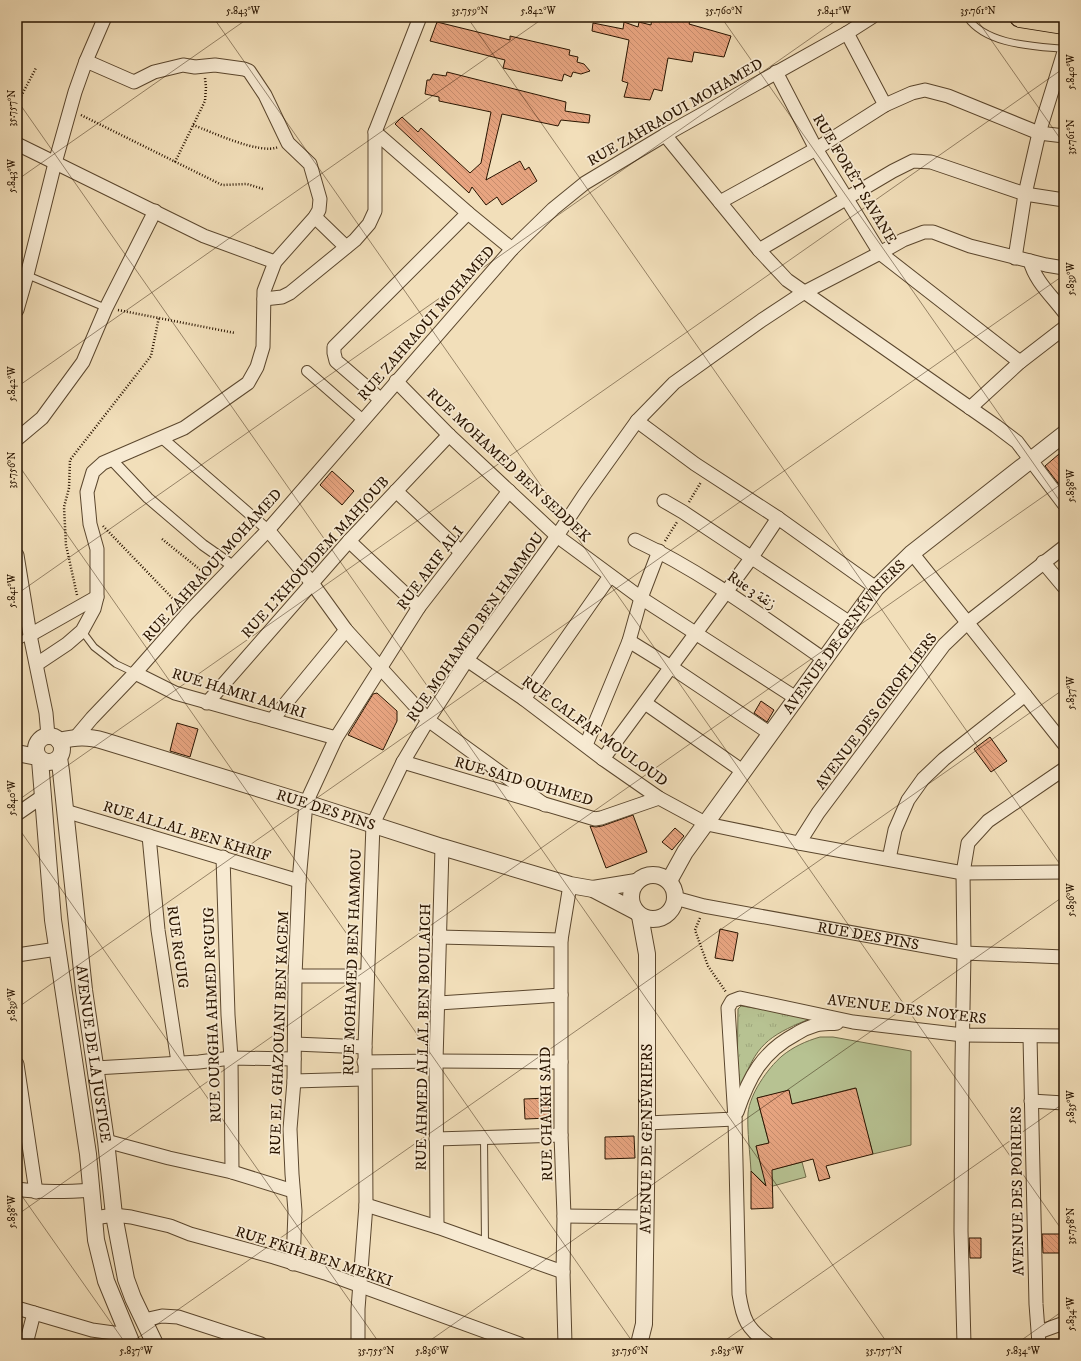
<svg xmlns="http://www.w3.org/2000/svg" width="1081" height="1361" viewBox="0 0 1081 1361" font-family="'IM FELL DW Pica',Amiri,serif">
<defs>
<pattern id="park-tufts" width="24" height="20" patternUnits="userSpaceOnUse"><rect width="24" height="20" fill="#b7c292"/><path d="M3 7l-1-3M5 7V3M7 7l1-3M15 17l-1-3M17 17v-4M19 17l1-3" fill="none" stroke="#9da67c"/></pattern>
<pattern id="building-back-hatch" width="6" height="6" patternUnits="userSpaceOnUse"><rect width="6" height="6" fill="#e7a480"/><path d="M-1 5l2 2M0 0l6 6M5-1l2 2" fill="none" stroke="#c68c6d"/></pattern>
</defs>
<rect width="100%" height="100%" fill="#f2dfba"/>
<filter id="stains"><feTurbulence type="fractalNoise" baseFrequency=".005" numOctaves="4"/><feColorMatrix values="0 0 0 0 .2 0 0 0 0 .09 0 0 0 0 .02 0 0 0 .5 -.17"/></filter>
<radialGradient id="worn" r=".72"><stop offset=".6" stop-color="#630" stop-opacity="0"/><stop offset="1" stop-color="#630" stop-opacity=".3"/></radialGradient>
<path fill="url(#park-tufts)" stroke="#706b49" d="M741,1006L807,1016V1020C768,1036 755,1046 742,1086H737L738,1009Z"/>
<path fill="#b7c292" stroke="#706b49" d="M820,1037H833L911,1051V1145L873,1154L855,1088L792,1104L789,1091L757,1098L769,1143L756,1146L763,1172L802,1162L806,1177L773,1186H767L751,1171C750,1153 747,1131 748,1113C750,1094 767,1069 782,1056C793,1047 806,1041 820,1037Z"/>
<g fill="url(#building-back-hatch)" stroke="#291400">
<path d="M652,17H692L689,24L731,36L724,57L694,52L692,62L668,58L662,91L654,89L650,100L624,97L628,83L622,81L629,40L592,31L593,23L623,29L624,22L638,27L639,22L651,25Z"/>
<path d="M437,22L510,40V36L570,50L569,55L578,57L577,62L584,64L590,71L581,74L573,72L571,77L564,74L562,81L503,68L505,60L430,41Z"/>
<path d="M447,72L566,102L565,111L590,115L589,123L561,120L558,126L502,114L486,180L520,161L525,170L529,167L537,181L502,205L497,197L486,205L472,187L469,193L395,124L402,117L418,132L421,128L470,173L481,163L491,112L439,101V97L425,94L427,80H430L433,74L446,76Z"/>
<path d="M1059,454L1064,461V491L1045,466Z"/>
<path d="M332,471L354,491L342,505L320,485Z"/>
<path d="M377,693L397,711V721L383,750L348,735L373,694Z"/>
<path d="M761,701L774,710L767,722L754,713Z"/>
<path d="M177,723L198,729L190,757L170,751Z"/>
<path d="M990,737L1007,761L991,772L974,749Z"/>
<path d="M633,815L647,852L606,868L590,826L596,827L602,826Z"/>
<path d="M675,828L684,836L672,850L662,842Z"/>
<path d="M720,929L738,933L733,961L715,958Z"/>
<path d="M856,1088L873,1154L826,1166L830,1178L819,1181L813,1159L772,1170L773,1208L751,1209V1171L766,1186L756,1146L769,1143L757,1098L789,1090L792,1104Z"/>
<path d="M548,1098L549,1118L525,1119L524,1099Z"/>
<path d="M634,1136L635,1158L605,1159V1137Z"/>
<path d="M1042,1234H1064V1253H1043Z"/>
<path d="M969,1238H981V1258H970Z"/>
</g>
<g fill="none" stroke-linecap="round" stroke-linejoin="round">
<g stroke="#5b472e" stroke-width="8">
<g id="service">
<path d="M967,17C986,45 1033,46 1064,49"/>
<path d="M27,275L106,308"/>
<path d="M17,615L27,610"/>
<path d="M82,631L94,647L116,664L135,673"/>
<path d="M17,642L30,635"/>
<path d="M484,1138L485,1244"/>
</g>
</g>
<g stroke="#5b472e" stroke-width="12">
<g id="pedestrian">
<path d="M307,371L362,419"/>
<path d="M162,438L268,530"/>
<path d="M111,459L148,498L203,545L233,566"/>
</g>
</g>
<g stroke="#5b472e" stroke-width="15">
<g id="minor">
<path d="M847,33L885,105"/>
<path d="M776,72L816,149L880,253L1020,362"/>
<path d="M375,132L468,213L512,249"/>
<path d="M665,135L759,250L787,280L996,426L1017,442L1064,504"/>
<path d="M17,144L204,236L275,262"/>
<path d="M720,202L816,149L885,105L912,93L925,90L948,96L1039,133L1064,136"/>
<path d="M315,217L346,247"/>
<path d="M759,250L893,171L913,161L931,162L1025,194L1064,200"/>
<path d="M1015,258L1025,194L1039,133L1064,52"/>
<path d="M1030,261C1035,281 1052,296 1064,312"/>
<path d="M264,299L282,297L290,293L355,240L369,224L375,211V132L420,17"/>
<path d="M17,310L27,275L55,163L75,92L86,61L105,17"/>
<path d="M396,381L449,435L557,536L641,598L796,698"/>
<path d="M380,399L336,361L334,353V347L468,213"/>
<path d="M970,408L1020,362L1064,328"/>
<path d="M637,421L695,464L778,518L876,588"/>
<path d="M17,439L42,418L83,362L106,308L155,211"/>
<path d="M396,491L461,552"/>
<path d="M664,501L683,512L850,623"/>
<path d="M268,530L312,583L346,630L428,720L545,805"/>
<path d="M635,540C703,572 763,617 825,660"/>
<path d="M349,541L419,607"/>
<path d="M912,553L1064,744"/>
<path d="M17,555L30,635L46,713L48,736"/>
<path d="M1043,562L1064,587"/>
<path d="M30,635L97,597"/>
<path d="M629,641L671,667L771,734"/>
<path d="M467,660L524,699L603,759L659,798L707,824L799,843L963,873L1064,872"/>
<path d="M37,664L67,644L82,631L94,609L97,597V549L90,524L87,492L93,472L103,463L184,428L248,383L257,367L263,347L264,291L275,262L315,217L319,210L320,199L310,164L288,143L265,95L249,71L244,69L215,65L195,67L183,65L154,72L134,82L86,61"/>
<path d="M135,673L175,693L336,738"/>
<path d="M524,699L610,576"/>
<path d="M207,703L349,541L449,435"/>
<path d="M645,703L744,772"/>
<path d="M272,720L346,630"/>
<path d="M76,737L92,718L135,673L187,614L268,530L512,249L553,209L585,183L665,135L847,33L872,17"/>
<path d="M586,745L629,641L641,598L659,551"/>
<path d="M603,759L752,557L778,518"/>
<path d="M403,762L595,819L601,818L659,798"/>
<path d="M65,811L299,881"/>
<path d="M17,814L43,796"/>
<path d="M149,836L158,930L178,1062"/>
<path d="M799,843L818,813L944,645L968,622L1064,547"/>
<path d="M223,857L228,1015L231,1058L232,1172"/>
<path d="M889,859L895,830L908,800L923,779L944,759L1025,695"/>
<path id="s1" d="M675,898L704,906L964,953L1064,957"/>
<path d="M439,937L561,940"/>
<path d="M17,955L57,949"/>
<path d="M295,976H367"/>
<path d="M439,1003L561,995"/>
<path d="M1030,1037L1036,1304L1039,1344"/>
<path d="M295,1044L365,1047"/>
<path d="M364,1062L436,1061L561,1062"/>
<path d="M17,1064L36,1192"/>
<path d="M95,1068L199,1062L231,1058L294,1059"/>
<path d="M294,1081L364,1079"/>
<path d="M1031,1101L1064,1103"/>
<path d="M737,1112C749,1077 762,1052 796,1034C802,1030 809,1027 816,1025C823,1023 831,1024 837,1023"/>
<path d="M647,1123L735,1119"/>
<path d="M436,1139L561,1135"/>
<path d="M106,1141L169,1158L232,1172L293,1191"/>
<path d="M17,1189C42,1193 66,1192 92,1190"/>
<path d="M366,1205L437,1227L563,1272"/>
<path d="M564,1216L645,1217"/>
<path d="M94,1218L114,1215L131,1217L170,1226L190,1234L274,1257L325,1273L520,1344"/>
<path d="M437,1227L436,1061L442,847"/>
<path d="M293,1264L295,1211L292,1174L290,1129L294,1081L295,976L299,881L306,803L336,738L419,607L509,491"/>
<path d="M17,1308L92,1330L128,1335"/>
<path d="M144,1320L162,1316L178,1317L261,1344"/>
<path d="M1039,1332L1064,1323"/>
<path d="M26,1344L34,1313"/>
<path d="M358,1344V1309L366,1205L365,1047L373,824L403,762L428,720L467,660L557,536L584,495L637,421L674,383L762,320L803,293L880,253L903,240L924,232H933L970,246L1046,265L1064,268"/>
<path d="M565,1344L563,1272L564,1216L561,1135V940L570,885"/>
<path d="M768,1344C747,1328 743,1320 739,1294L735,1119L728,1008L732,1001L740,998L853,1022L963,1035L1064,1036"/>
<path d="M964,1344L961,1231L962,1063L964,953L963,873L968,843L988,821L1064,769"/>
</g>
</g>
<g stroke="#5b472e" stroke-width="18">
<g id="tertiary">
<circle cx="49" cy="749" r="13"/>
<path id="s2" d="M59,741C76,737 87,736 104,741L306,803L442,847L570,885L593,889L635,911"/>
<path d="M17,753L37,757"/>
<path id="s3" d="M59,758L61,771L84,990L106,1141L114,1215L126,1279L133,1298L155,1344"/>
<path d="M40,760L53,920L88,1154L96,1240L106,1281L132,1344"/>
<circle cx="653" cy="897" r="22"/>
<path id="s4" d="M669,881L685,852L876,588L912,553L1064,434"/>
<path d="M593,889L636,882"/>
<path id="s5" d="M639,1344L644,1324L647,1123V954L640,916"/>
</g>
</g>
<g stroke="#291400" stroke-width="22">
<path id="primary" d="M1020,17L1064,24"/>
</g>
<g stroke="#291400" stroke-width="2.5" stroke-dasharray="1 2" stroke-linecap="butt">
<path d="M17,104L36,68"/>
<path d="M81,115L222,185L247,184L263,189"/>
<path d="M193,125C212,132 260,155 278,147"/>
<path d="M175,162L205,101L206,87L205,78"/>
<path d="M118,310L235,333"/>
<path d="M689,502L701,482"/>
<path d="M103,526L179,605"/>
<path d="M162,539L208,576"/>
<path d="M665,541L677,522"/>
<path d="M77,595L66,545L64,507L69,488L70,460L151,356L159,317"/>
<path d="M700,918L695,930L708,966L726,992"/>
</g>
<use href="#service" stroke="#f7ead2" stroke-width="6"/>
<use href="#pedestrian" stroke="#f7ead2" stroke-width="10"/>
<use href="#minor" stroke="#f7ead2" stroke-width="13"/>
<use href="#tertiary" stroke="#f7ead2" stroke-width="16"/>
<use href="#primary" stroke="#f2dfba" stroke-width="20"/>
</g>
<path fill="none" stroke="#291400" stroke-width="1" stroke-opacity="0.45" d="M213,17L1064,1233M467,17L1064,870M721,17L1064,507M975,17L1064,144M17,100L888,1344M17,180L250,17M17,387L545,17M17,463L634,1344M17,594L841,17M17,801L1064,68M17,826L380,1344M17,1008L1064,275M17,1189L126,1344M17,1215L1064,482M129,1344L1064,689M425,1344L1064,896M720,1344L1064,1103M1016,1344L1064,1310"/>
<g text-anchor="middle" stroke-width="3.5" stroke-linejoin="round" paint-order="stroke">
<g font-size="15" fill="#291400" stroke="#f7ead2">
<text transform="translate(675 112) rotate(-30)" y="5">RUE ZAHRAOUI MOHAMED</text>
<text transform="translate(855 179) rotate(59)" y="5">RUE FORÊT SAVANE</text>
<text transform="translate(426 323) rotate(-49)" y="5">RUE ZAHRAOUI MOHAMED</text>
<text transform="translate(509 465) rotate(43)" y="5">RUE MOHAMED BEN SEDDEK</text>
<text transform="translate(315 557) rotate(-48)" y="5">RUE L'KHOUIDEM MAHJOUB</text>
<text transform="translate(212 565) rotate(-48)" y="5">RUE ZAHRAOUI MOHAMED</text>
<text transform="translate(430 568) rotate(-53)" y="5">RUE ARIF ALI</text>
<text transform="translate(752 590) rotate(34)" y="5">Rue 3 زنقة</text>
<text transform="translate(475 627) rotate(-55)" y="5">RUE MOHAMED BEN HAMMOU</text>
<text dy="5" stroke="none"><textPath href="#s4" startOffset="301">AVENUE DE GENÉVRIERS</textPath></text>
<text transform="translate(239 693) rotate(17)" y="5">RUE HAMRI AAMRI</text>
<text transform="translate(876 711) rotate(-53)" y="5">AVENUE DES GIROFLIERS</text>
<text transform="translate(595 731) rotate(36)" y="5">RUE CALFAF MOULOUD</text>
<text transform="translate(524 781) rotate(16)" y="5">RUE SAID OUHMED</text>
<text dy="5" stroke="none"><textPath href="#s2" startOffset="278">RUE DES PINS</textPath></text>
<text transform="translate(187 831) rotate(17)" y="5">RUE ALLAL BEN KHRIF</text>
<text dy="5" stroke="none"><textPath href="#s1" startOffset="197">RUE DES PINS</textPath></text>
<text transform="translate(178 947) rotate(82)" y="5">RUE RGUIG</text>
<text transform="translate(352 962) rotate(-88)" y="5">RUE MOHAMED BEN HAMMOU</text>
<text transform="translate(907 1009) rotate(7)" y="5">AVENUE DES NOYERS</text>
<text transform="translate(212 1015) rotate(-92)" y="5">RUE OURGHA AHMED R'GUIG</text>
<text transform="translate(279 1033) rotate(-88)" y="5">RUE EL GHAZOUANI BEN KACEM</text>
<text transform="translate(423 1037) rotate(-89)" y="5">RUE AHMED ALLAL BEN BOULAICH</text>
<text dy="5" stroke="none"><textPath href="#s3" startOffset="298">AVENUE DE LA JUSTICE</textPath></text>
<text transform="translate(546 1114) rotate(-91)" y="5">RUE CHAIKH SAID</text>
<text dy="5" stroke="none"><textPath href="#s5" startOffset="206">AVENUE DE GENÉVRIERS</textPath></text>
<text transform="translate(1017 1191) rotate(-91)" y="5">AVENUE DES POIRIERS</text>
<text transform="translate(314 1256) rotate(18)" y="5">RUE FKIH BEN MEKKI</text>
</g>
</g>
<rect width="1081" height="1361" fill="none" stroke="#f2dfba" stroke-width="44"/>
<rect x="22" y="22" width="1037" height="1317" fill="none" stroke="#291400" stroke-width="1.5"/>
<g font-size="10" text-anchor="middle" fill="#291400">
<text x="243" y="14">5.843°W</text>
<text x="470" y="14">35.759°N</text>
<text x="538" y="14">5.842°W</text>
<text x="724" y="14">35.760°N</text>
<text x="834" y="14">5.841°W</text>
<text x="978" y="14">35.761°N</text>
<text transform="translate(1070 72) rotate(-90)" y="4">5.840°W</text>
<text transform="translate(11 108) rotate(-90)" y="4">35.757°N</text>
<text transform="translate(1070 137) rotate(-90)" y="4">35.761°N</text>
<text transform="translate(11 176) rotate(-90)" y="4">5.843°W</text>
<text transform="translate(1070 279) rotate(-90)" y="4">5.839°W</text>
<text transform="translate(11 384) rotate(-90)" y="4">5.842°W</text>
<text transform="translate(11 470) rotate(-90)" y="4">35.756°N</text>
<text transform="translate(1070 486) rotate(-90)" y="4">5.838°W</text>
<text transform="translate(11 591) rotate(-90)" y="4">5.841°W</text>
<text transform="translate(1070 693) rotate(-90)" y="4">5.837°W</text>
<text transform="translate(11 798) rotate(-90)" y="4">5.840°W</text>
<text transform="translate(1070 900) rotate(-90)" y="4">5.836°W</text>
<text transform="translate(11 1005) rotate(-90)" y="4">5.839°W</text>
<text transform="translate(1070 1107) rotate(-90)" y="4">5.835°W</text>
<text transform="translate(11 1212) rotate(-90)" y="4">5.838°W</text>
<text transform="translate(1070 1226) rotate(-90)" y="4">35.758°N</text>
<text transform="translate(1070 1314) rotate(-90)" y="4">5.834°W</text>
<text x="136" y="1354">5.837°W</text>
<text x="376" y="1354">35.755°N</text>
<text x="432" y="1354">5.836°W</text>
<text x="630" y="1354">35.756°N</text>
<text x="727" y="1354">5.835°W</text>
<text x="884" y="1354">35.757°N</text>
<text x="1023" y="1354">5.834°W</text>
</g>
<rect width="100%" height="100%" filter="url(#stains)"/>
<rect width="100%" height="100%" fill="url(#worn)"/>
</svg>
